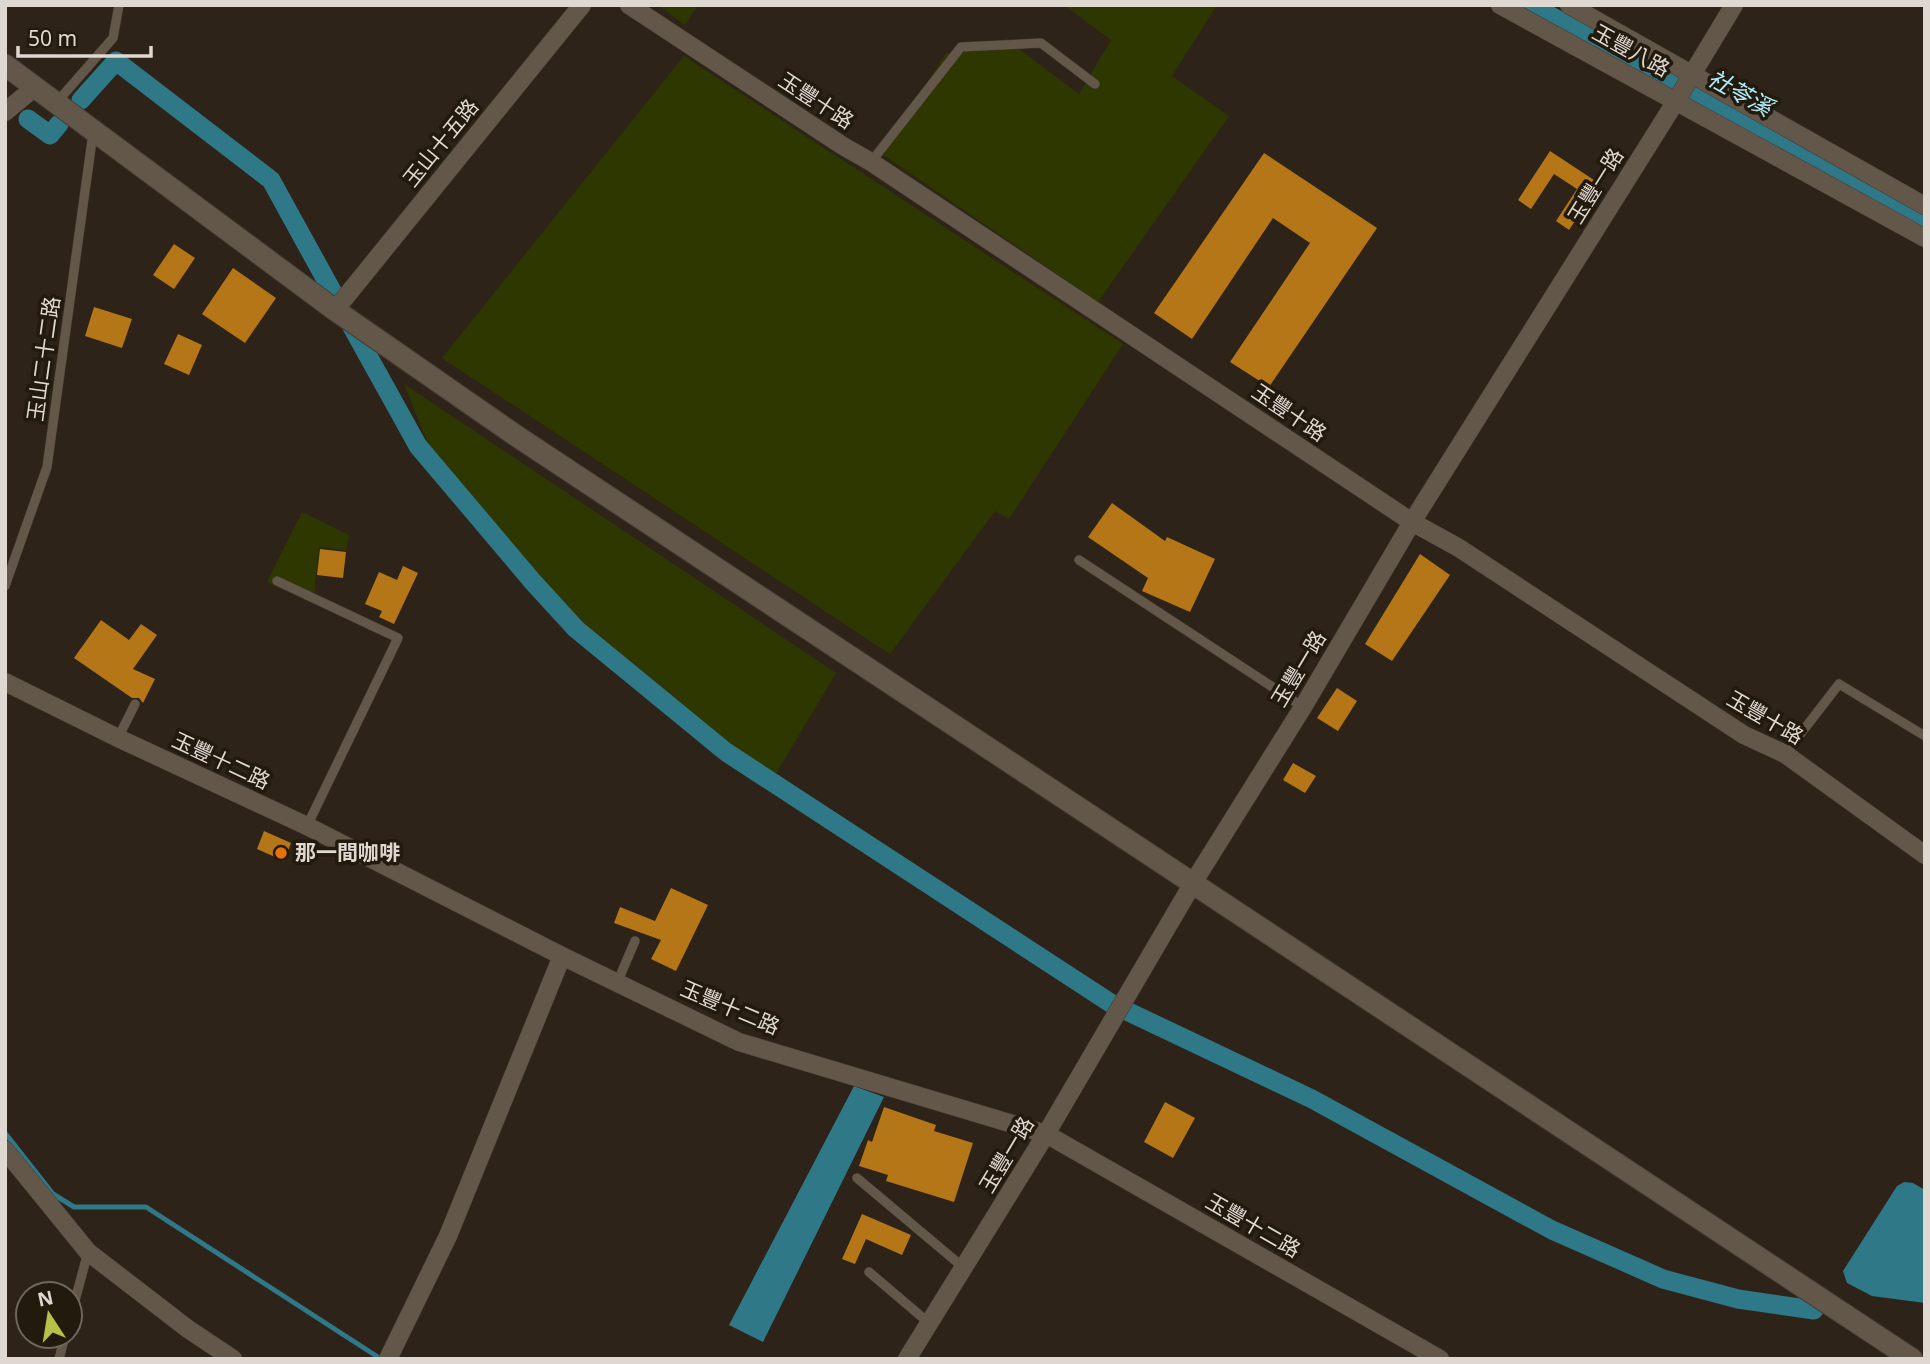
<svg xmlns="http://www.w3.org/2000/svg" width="1930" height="1364" viewBox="0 0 1930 1364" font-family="'Noto Sans','Noto Sans TC',sans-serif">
<rect width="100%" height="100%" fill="#2d2318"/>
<g fill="#2f3700">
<path d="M658,5H698L685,25Z"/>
<path d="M1064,5H1217L1172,76L1229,116L1098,302L882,154L946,53L1019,49L1079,94L1111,40Z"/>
<path d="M684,56L1123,344L1009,519L995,511L890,654L442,358Z"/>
<path d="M404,384L836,673L774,777L724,742L568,614L427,441Z"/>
<path d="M302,512L349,535L346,550L319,547L313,604L267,582Z"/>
</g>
<g fill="#2e7888">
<path d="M854,1086L884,1097L763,1342L729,1325Z"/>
<path d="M1904,1182L1913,1183L1925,1190V1303L1872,1296L1847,1283L1843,1271L1897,1186Z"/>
</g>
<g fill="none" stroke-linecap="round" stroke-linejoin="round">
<path stroke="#2e7888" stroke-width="5" d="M5,1133L53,1194L74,1207H146L381,1359"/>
<g stroke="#2e7888" stroke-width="19">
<path d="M1531,5L1925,224"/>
<path d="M81,100L116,61L271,180L337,300"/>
<path d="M28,119L50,135L59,124"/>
<path d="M352,327L418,446L533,582L576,629L726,752L1112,1004L1312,1099L1552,1230L1663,1279L1738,1299L1814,1310"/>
</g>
</g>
<g fill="#b57617">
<path d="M1550,151L1600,184L1569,230L1556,221L1577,189L1554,174L1531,209L1518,200Z"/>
<path d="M1264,153L1377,228L1269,387L1230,362L1310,243L1273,218L1192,339L1154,313Z"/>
<path d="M174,244L195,258L174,289L153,275Z"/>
<path d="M233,268L276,298L245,343L202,314Z"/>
<path d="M94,307L132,319L122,348L85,336Z"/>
<path d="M178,334L202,345L189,375L164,364Z"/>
<path d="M1112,503L1165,541L1167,537L1215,559L1190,612L1142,591L1148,578L1088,537Z"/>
<path d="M320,549L346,552L343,578L317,575Z"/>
<path d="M1420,554L1450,575L1392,661L1365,644Z"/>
<path d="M403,566L418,573L394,624L379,617L382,611L365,604L379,572L397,580Z"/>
<path d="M101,620L129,640L141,624L157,635L133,669L155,679L143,703L139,698H132L74,658Z"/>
<path d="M1337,688L1357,701L1338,731L1317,718Z"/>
<path d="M1293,763L1316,776L1305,793L1283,780Z"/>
<path d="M264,831L291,843L284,861L257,849Z"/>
<path d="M671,888L708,905L676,971L651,959L661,940L614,923L620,907L655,921Z"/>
<path d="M1165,1102L1195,1118L1173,1158L1144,1142Z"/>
<path d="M884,1107L936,1125L934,1131L973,1143L954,1202L886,1181L888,1175L859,1166L868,1140L872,1142Z"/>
<path d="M862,1214L911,1235L902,1255L866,1239L855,1264L842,1259Z"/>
</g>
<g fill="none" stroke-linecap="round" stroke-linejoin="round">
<g stroke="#453d34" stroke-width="10">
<g id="lane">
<path d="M57,102L113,38L119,5"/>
<path d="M871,162L961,47L1041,43L1095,84"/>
<path d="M1079,560L1303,707"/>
<path d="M277,581L398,638L307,826"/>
<path d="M5,586L47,467L93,133"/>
<path d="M118,738L135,704"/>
<path d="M1785,754L1839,684L1925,736"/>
<path d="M617,983L635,941"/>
<path d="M857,1178L964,1268"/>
<path d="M869,1272L929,1323"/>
<path d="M70,1319L88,1252"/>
<path d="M59,1359L65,1336"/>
</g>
</g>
<g stroke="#453d34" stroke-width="19">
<g id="street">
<path d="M629,5L843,146L871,162L1412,522L1459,548L1744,735L1785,754L1925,855"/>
<path d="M1500,5L1925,238"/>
<path d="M1569,5L1925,206"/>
<path d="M5,112L34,88"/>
<path d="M335,310L582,5"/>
<path d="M5,682L118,738L307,826L562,956L739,1042L1046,1134L1440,1359"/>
<path d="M5,1150L88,1252L188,1329L233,1359"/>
<path d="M388,1359L448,1236L562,956"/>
<path d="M907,1359L1046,1134L1193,883L1303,707L1412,522L1676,101L1734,5"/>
</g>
</g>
<g stroke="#453d34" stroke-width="23">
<path id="secondary" d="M5,65L335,310L515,435L1912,1359"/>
</g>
<use href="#lane" stroke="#63574a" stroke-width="9"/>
<use href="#street" stroke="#63574a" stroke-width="18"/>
<use href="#secondary" stroke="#63574a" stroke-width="21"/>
</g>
<circle fill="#e8710a" stroke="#231a0e" stroke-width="2.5" cx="281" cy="853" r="7"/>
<g text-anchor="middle" stroke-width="7" stroke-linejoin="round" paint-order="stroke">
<g font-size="21" fill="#dfd8d1" stroke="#231a0e">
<text transform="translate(1631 51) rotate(29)" y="7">玉豐八路</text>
<text transform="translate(816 101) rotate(33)" y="7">玉豐十路</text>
<text transform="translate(441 143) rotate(-51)" y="7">玉山十五路</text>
<text transform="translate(1596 186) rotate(-58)" y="7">玉豐一路</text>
<text transform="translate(44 359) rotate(-82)" y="7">玉山二十二路</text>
<text transform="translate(1289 413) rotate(34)" y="7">玉豐十路</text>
<text transform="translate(1299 669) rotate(-59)" y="7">玉豐一路</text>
<text transform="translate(1765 718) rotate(30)" y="7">玉豐十路</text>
<text transform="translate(221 761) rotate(25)" y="7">玉豐十二路</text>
<text transform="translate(730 1008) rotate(23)" y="7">玉豐十二路</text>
<text transform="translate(1007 1155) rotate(-59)" y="7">玉豐一路</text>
<text transform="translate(1253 1226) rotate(30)" y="7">玉豐十二路</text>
</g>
<g font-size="21" font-weight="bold" fill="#dfd8d1" stroke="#231a0e" text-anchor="start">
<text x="295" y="860">那一間咖啡</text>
</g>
<g font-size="23" font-style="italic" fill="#b0ebfa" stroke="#231a0e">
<text transform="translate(1740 93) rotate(29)" y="8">社苓溪</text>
</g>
</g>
<rect width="1930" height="1364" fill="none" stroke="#dfd8d1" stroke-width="14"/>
<g transform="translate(49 1315) rotate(348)"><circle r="33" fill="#231a0e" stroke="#6e665c" stroke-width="2"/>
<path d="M0-5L12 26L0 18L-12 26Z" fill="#b6c149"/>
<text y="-10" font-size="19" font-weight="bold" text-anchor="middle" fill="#dfd8d1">N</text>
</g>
<path d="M18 46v10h133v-10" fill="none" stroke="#dfd8d1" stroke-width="3.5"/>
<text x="28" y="46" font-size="21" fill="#dfd8d1" stroke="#231a0e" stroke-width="5" paint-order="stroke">50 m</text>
</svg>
